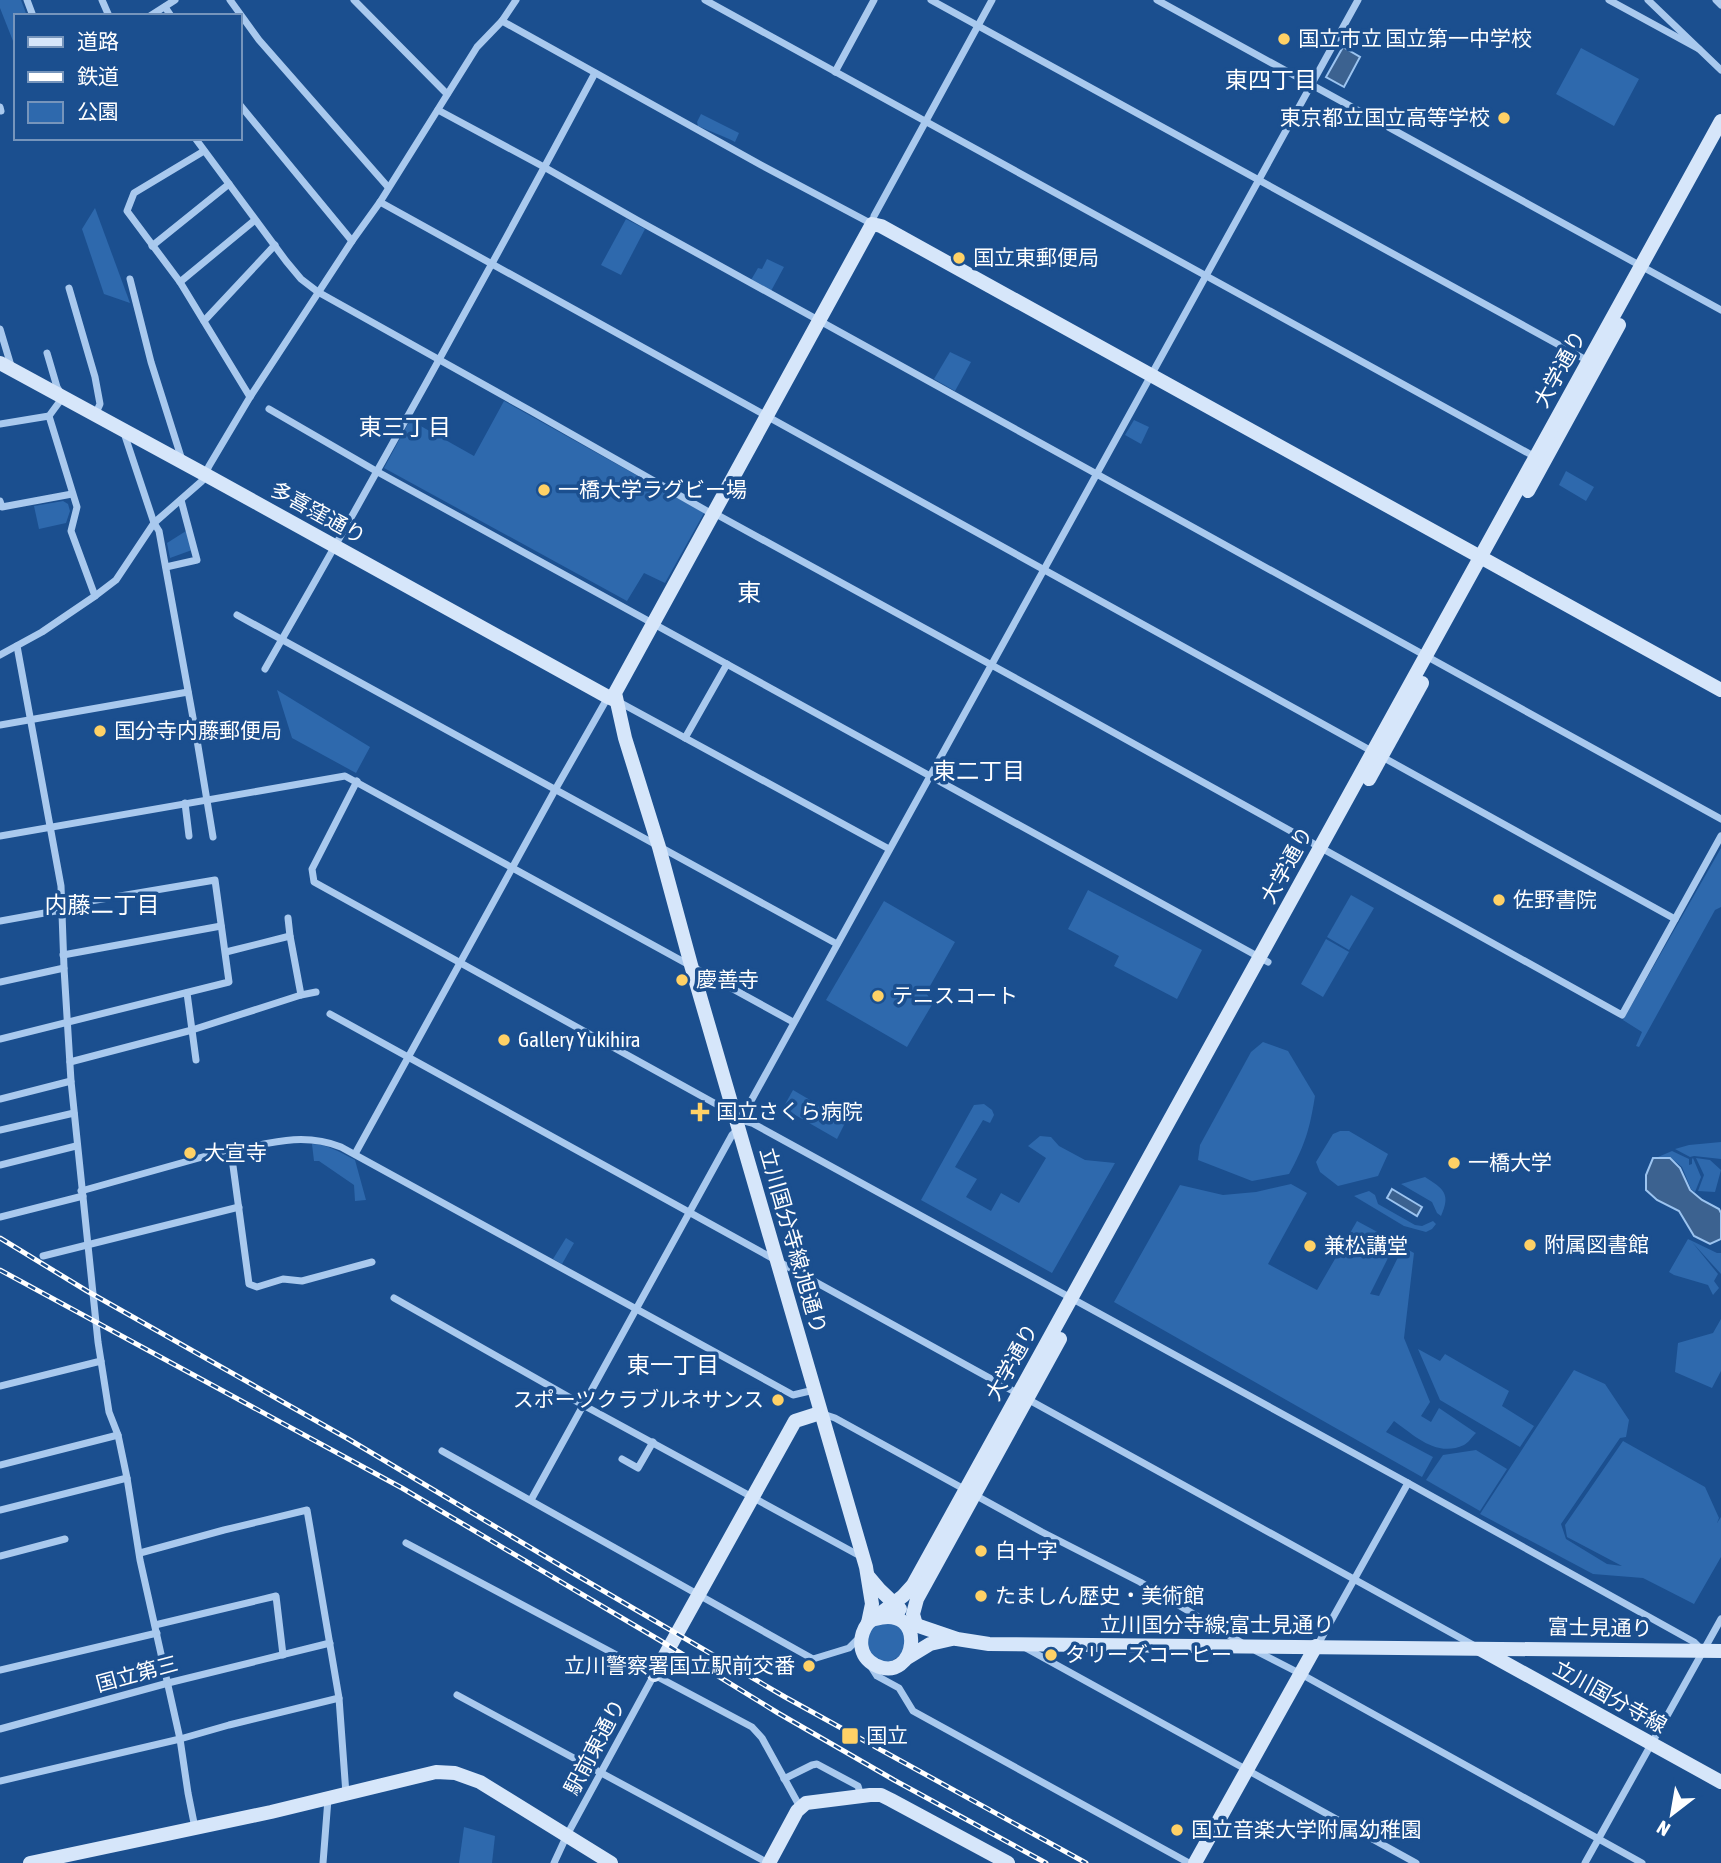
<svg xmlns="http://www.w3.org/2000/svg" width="1721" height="1863" viewBox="0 0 1721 1863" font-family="'Asap Condensed','Noto Sans JP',sans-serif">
<rect width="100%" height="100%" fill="#1b4f8f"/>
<g fill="#2e69ad">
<path d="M0,0H21L27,16H16V40L13,41L0,8Z"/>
<path d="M1581,48L1639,79L1614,126L1556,94Z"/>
<path d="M701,114L739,133L735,142C722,135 711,132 698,126L697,122Z"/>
<path d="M95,208L130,303L104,294L82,229Z"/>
<path d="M626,219L645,229L621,275L601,265Z"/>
<path d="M767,259L784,267L771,291L751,280L758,268L762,269Z"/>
<path d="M950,352L971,362L955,391L934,379Z"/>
<path d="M504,401L704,513L665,583L644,573L627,601L384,468L410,420L474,456Z"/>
<path d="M1134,420L1149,427L1141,444L1125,435Z"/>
<path d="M1566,471L1594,487L1586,501L1559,485Z"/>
<path d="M63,501L68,504L70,511L66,523L39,529L34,506Z"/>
<path d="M186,531L192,550L170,558L167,543Z"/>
<path d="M277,690L370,747L356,773L292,738Z"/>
<path d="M1721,848V907L1715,910L1639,1047L1636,1046L1642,1032L1623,1020Z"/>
<path d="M1088,890L1202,950L1177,999L1114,966L1119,956L1068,929Z"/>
<path d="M1351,895L1374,908L1349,950L1327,937Z"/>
<path d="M884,901L955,942L926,993L933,1003L907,1047L826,1000Z"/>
<path d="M1326,939L1349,952L1323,997L1301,984Z"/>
<path d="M1263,1042L1288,1051L1315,1096C1310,1128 1305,1145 1289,1174L1252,1181L1198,1160L1200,1145L1251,1052Z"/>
<path d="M793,1090L846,1121L837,1139L783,1108Z"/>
<path d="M984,1104L992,1110L994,1115L990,1123L983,1120L955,1167L977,1179L966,1197L991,1211L1001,1193L1019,1203L1046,1158L1028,1146L1040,1136L1051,1137L1059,1146L1085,1160L1115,1163L1052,1273L921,1200L974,1105Z"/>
<path d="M1340,1131H1349L1388,1154L1378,1176L1338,1186L1320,1172L1316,1162L1333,1134Z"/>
<path d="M1721,1142V1159L1694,1156L1690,1157L1675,1149L1689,1145Z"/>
<path d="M312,1144C328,1144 341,1153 355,1160L366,1200L355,1201L354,1185L319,1161H314Z"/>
<path d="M1672,1151L1689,1159V1165L1692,1164V1159L1693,1158L1701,1177L1695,1192L1691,1189L1682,1167L1670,1157H1658Z"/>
<path d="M1696,1158L1710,1160L1721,1170L1715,1192L1698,1191L1704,1175Z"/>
<path d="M1425,1177C1444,1189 1451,1194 1441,1216L1437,1213L1432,1202L1401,1184Z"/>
<path d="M1291,1184L1307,1193L1268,1264L1317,1290L1357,1221L1396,1242L1370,1294L1379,1296L1403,1247L1414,1253L1404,1338L1430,1402L1421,1416L1431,1422L1439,1408L1476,1433C1472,1437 1468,1443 1464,1445C1436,1458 1414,1435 1394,1421L1386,1432L1433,1457L1422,1477L1114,1302L1180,1185L1223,1195L1256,1192Z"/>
<path d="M1369,1191L1375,1195L1378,1204L1415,1225L1422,1226L1433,1221L1436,1224L1432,1229L1426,1232L1404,1226L1354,1196Z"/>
<path d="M566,1238L574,1243L562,1264L553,1259Z"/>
<path d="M1688,1239L1717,1253H1721V1274L1692,1242L1718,1274L1714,1281L1719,1288L1713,1295L1708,1285L1674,1275L1669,1272Z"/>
<path d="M1721,1319V1371L1712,1388L1675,1372L1678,1343L1713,1333Z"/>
<path d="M1418,1349L1440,1361L1445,1354L1509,1391L1502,1406L1534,1426L1520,1447L1440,1400Z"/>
<path d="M1574,1370L1605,1384L1629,1420L1626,1437L1620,1438L1561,1524L1566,1539L1607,1564L1622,1566L1567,1537L1565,1525L1623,1441L1705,1487L1719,1518L1717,1523L1721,1517V1557L1694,1604L1643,1578L1593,1574L1480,1514Z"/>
<path d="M1476,1450L1507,1469L1480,1511L1426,1480L1443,1455Z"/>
<path d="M877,1624H896L905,1633V1652L889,1663L871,1657L866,1639L872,1628Z"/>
<path d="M464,1827L495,1836L492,1863H459Z"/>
</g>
<g fill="#3c6290" stroke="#9cc4f0" stroke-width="2">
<path d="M1343,47L1360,57L1344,87L1326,77Z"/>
<path d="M1653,1158H1670L1680,1168L1690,1190L1702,1200L1719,1209L1721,1213V1239L1710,1244L1694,1236L1679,1211L1657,1200L1646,1190V1175Z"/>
<path d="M1392,1189L1422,1207L1417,1216L1387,1198Z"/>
</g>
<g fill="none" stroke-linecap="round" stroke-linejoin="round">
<g stroke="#a9c9ee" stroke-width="7">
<path d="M27,0L33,16"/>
<path d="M102,0L109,16"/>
<path d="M230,0L259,40L388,187"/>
<path d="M354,0L447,94"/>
<path d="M705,0L1537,458"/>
<path d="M931,0L1590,362"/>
<path d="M1157,0L1721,310"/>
<path d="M1609,0L1699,49"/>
<path d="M1648,0L1721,70"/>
<path d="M1716,0L1721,5"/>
<path d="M165,7L171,16"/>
<path d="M150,16L175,0"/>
<path d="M502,21L761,165L872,224L874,216L992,0"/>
<path d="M835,72L874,0"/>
<path d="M240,105L352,241"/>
<path d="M0,107L1,111"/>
<path d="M438,110L544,167L637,220L1721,819"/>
<path d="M195,138L286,261L301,279L318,292L531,411L707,511L714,513L1037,690L1622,1015L1721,836"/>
<path d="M204,151L134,193L127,211L180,282L250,397"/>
<path d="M380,202L1675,919"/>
<path d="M152,246L229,184"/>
<path d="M130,279L151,362L182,460"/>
<path d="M180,282L255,220"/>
<path d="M69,288L95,377L100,404L95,415"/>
<path d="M204,321L275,245"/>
<path d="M0,329L12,369"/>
<path d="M269,409L376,471L1268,962"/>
<path d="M49,416L77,507L71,531L95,596"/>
<path d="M0,424L49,416L63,397L57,387L47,353"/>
<path d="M124,433L154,523L159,531L197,740L213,837"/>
<path d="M0,501L2,507L72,494"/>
<path d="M166,567L197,560L181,500"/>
<path d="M237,615L837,944"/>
<path d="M17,646L61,886L64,968L71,1081L98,1342L109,1412L118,1435L127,1478L140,1560L180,1739L188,1793L195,1828"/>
<path d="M0,655L42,632L95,596L116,580L154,523L202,481L209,466L250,397L352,241L380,202L477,47L502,21L516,0"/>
<path d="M265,669C378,472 488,273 595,73"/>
<path d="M619,702L889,849"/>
<path d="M0,725L188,692"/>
<path d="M685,738L727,664"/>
<path d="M357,781L312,869L314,882L725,1109H733"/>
<path d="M185,803L189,836"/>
<path d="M0,836L345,776L793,1022"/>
<path d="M288,918L290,936L301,995"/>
<path d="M0,921L61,910"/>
<path d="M226,952L290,936"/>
<path d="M63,955L221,926"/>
<path d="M0,982L64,968"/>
<path d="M187,993L196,1060"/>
<path d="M330,1014L1475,1646"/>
<path d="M0,1039L229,982L215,880L61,906"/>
<path d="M70,1062L192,1030L301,995L316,992"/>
<path d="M0,1099L71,1081"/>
<path d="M737,1119L746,1110L1358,0"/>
<path d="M737,1119L752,1123L1408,1483L1694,1642L1701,1649"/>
<path d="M0,1130L74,1113"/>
<path d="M355,1154L555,790L608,697"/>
<path d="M0,1165L76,1146"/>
<path d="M81,1191L231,1149"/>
<path d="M0,1217L83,1196"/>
<path d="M43,1256L239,1207"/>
<path d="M372,1262L302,1281L283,1279L257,1287L249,1284L231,1151C270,1143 303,1132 341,1147L793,1395L814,1390"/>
<path d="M394,1298L583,1405L862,1557"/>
<path d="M0,1386L101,1361"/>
<path d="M823,1414L835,1418L1042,1532L1140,1582L1242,1643"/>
<path d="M442,1451L813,1659L849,1648L860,1637"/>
<path d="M622,1459L638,1468L653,1442"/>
<path d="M0,1465L118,1435"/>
<path d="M531,1500L732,1135L739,1128"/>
<path d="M0,1510L127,1478"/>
<path d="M406,1543L752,1727L762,1738L800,1807"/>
<path d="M140,1553L224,1530L307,1510L339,1698L346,1794"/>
<path d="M0,1556L65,1539"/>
<path d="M155,1625L276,1596L283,1655"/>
<path d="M1317,1646L1408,1483"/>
<path d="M1024,1647L1416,1863"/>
<path d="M1256,1651L1301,1674L1642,1863"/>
<path d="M870,1665L877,1676L899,1688L913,1711L1189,1863"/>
<path d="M0,1670L157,1633"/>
<path d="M457,1695L768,1863"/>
<path d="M0,1729L168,1683L330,1643"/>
<path d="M784,1779L812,1765L817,1764L858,1786L861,1796"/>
<path d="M0,1781L180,1739L229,1725L339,1698"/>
<path d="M323,1863L328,1799"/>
<path d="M554,1863L567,1835L654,1675"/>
<path d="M1585,1863L1721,1619"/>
</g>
<g stroke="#d6e6fa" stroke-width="14">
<path d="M0,363L206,475L608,697L615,700"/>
<path d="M1528,491L1619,325"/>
<path d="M1369,779L1422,683"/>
<path d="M868,1576L879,1589L900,1609"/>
<path d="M875,1619C929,1603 917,1686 875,1665C858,1656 858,1637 868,1623L903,1596L913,1585L1721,121"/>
<path d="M868,1623L872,1604L866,1567L691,965L659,847L625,738L615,693L872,224L881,226L1721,690"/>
<path d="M910,1623L957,1639L989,1644L1721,1651"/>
<path d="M916,1625L913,1614L917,1599L1060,1339"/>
<path d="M1480,1649L1721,1782"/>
<path d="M907,1658L930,1644L952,1639"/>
<path d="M654,1675L795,1421L820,1413"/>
<path d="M30,1863L271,1812L436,1772L455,1773L480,1782L611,1863"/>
<path d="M769,1863L797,1811L806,1803L870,1795H881L891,1800L1008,1863"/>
<path d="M1195,1863L1316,1646"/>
</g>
<g stroke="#fff" stroke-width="5">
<g id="rail">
<path d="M0,1238L87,1291L350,1440L578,1576L785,1697L1086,1863"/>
<path d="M0,1270L402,1488L661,1641L778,1713L894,1780L1046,1863"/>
</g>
</g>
<use href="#rail" stroke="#1b4f8f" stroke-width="2.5" stroke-dasharray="8" stroke-linecap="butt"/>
</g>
<g fill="#ffd166" stroke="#1b4f8f" stroke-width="2.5">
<circle cx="1284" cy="39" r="7"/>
<circle cx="1504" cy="118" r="7"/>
<circle cx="959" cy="258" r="7"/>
<circle cx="544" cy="490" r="7"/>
<circle cx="100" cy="731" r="7"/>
<circle cx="1499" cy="900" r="7"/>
<circle cx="682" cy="980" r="7"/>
<circle cx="878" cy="996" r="7"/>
<circle cx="504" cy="1040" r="7"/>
<path d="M696.5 1101.5h7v7h7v7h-7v7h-7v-7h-7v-7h7z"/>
<circle cx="190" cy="1153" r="7"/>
<circle cx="1454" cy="1163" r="7"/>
<circle cx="1530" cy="1245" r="7"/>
<circle cx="1310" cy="1246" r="7"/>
<circle cx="778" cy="1400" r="7"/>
<circle cx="981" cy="1551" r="7"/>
<circle cx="981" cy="1596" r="7"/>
<circle cx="1051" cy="1655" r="7"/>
<circle cx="809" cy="1666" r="7"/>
<rect x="841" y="1727" width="18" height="18" rx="3.5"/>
<circle cx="1177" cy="1830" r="7"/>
</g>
<g text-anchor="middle" stroke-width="7" stroke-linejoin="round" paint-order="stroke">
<g font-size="21" fill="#fff" stroke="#1b4f8f" text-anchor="start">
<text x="1298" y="46">国立市立 国立第一中学校</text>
<text x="1490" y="125" text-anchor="end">東京都立国立高等学校</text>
<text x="973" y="265">国立東郵便局</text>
<text x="558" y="497">一橋大学ラグビー場</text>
<text x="114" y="738">国分寺内藤郵便局</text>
<text x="1513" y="907">佐野書院</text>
<text x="696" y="987">慶善寺</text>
<text x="892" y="1003">テニスコート</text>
<text x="518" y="1047">Gallery Yukihira</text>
<text x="716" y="1119">国立さくら病院</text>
<text x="204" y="1160">大宣寺</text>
<text x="1468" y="1170">一橋大学</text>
<text x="1544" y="1252">附属図書館</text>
<text x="1324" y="1253">兼松講堂</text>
<text x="764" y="1407" text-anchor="end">スポーツクラブルネサンス</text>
<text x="995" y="1558">白十字</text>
<text x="995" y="1603">たましん歴史・美術館</text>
<text x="1065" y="1662">タリーズコーヒー</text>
<text x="795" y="1673" text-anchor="end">立川警察署国立駅前交番</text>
<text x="866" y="1743">国立</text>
<text x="1191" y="1837">国立音楽大学附属幼稚園</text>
</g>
<g font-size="21" fill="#fff" stroke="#1b4f8f">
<text transform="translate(1560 369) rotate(-61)" y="7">大学通り</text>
<text transform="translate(318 513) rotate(29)" y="7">多喜窪通り</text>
<text transform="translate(1287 865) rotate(-61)" y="7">大学通り</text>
<text transform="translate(793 1241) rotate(74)" y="7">立川国分寺線;旭通り</text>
<text transform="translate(1012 1362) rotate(-61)" y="7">大学通り</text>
<text x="1217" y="1632">立川国分寺線;富士見通り</text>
<text transform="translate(1600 1628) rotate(1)" y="7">富士見通り</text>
<text transform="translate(137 1674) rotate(-15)" y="7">国立第三</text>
<text transform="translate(1610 1697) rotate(29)" y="7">立川国分寺線</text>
<text transform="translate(595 1747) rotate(-62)" y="7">駅前東通り</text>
</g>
<g font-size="23" fill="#fff" stroke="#1b4f8f">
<text x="1271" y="88">東四丁目</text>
<text x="405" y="435">東三丁目</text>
<text x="979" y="779">東二丁目</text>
<text x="102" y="913">内藤二丁目</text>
<text x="673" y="1373">東一丁目</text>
</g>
<g font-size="24" fill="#fff" stroke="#1b4f8f">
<text x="749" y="601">東</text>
</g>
</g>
<rect x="14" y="14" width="228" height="126" fill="#1b4f8f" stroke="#7695bc" stroke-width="2"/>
<rect x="28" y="37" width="35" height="10" fill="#d6e6fa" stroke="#7695bc" stroke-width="2"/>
<text x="77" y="49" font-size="21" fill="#ffffff">道路</text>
<rect x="28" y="72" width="35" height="10" fill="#ffffff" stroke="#7695bc" stroke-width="2"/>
<text x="77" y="84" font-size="21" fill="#ffffff">鉄道</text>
<rect x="28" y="102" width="35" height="21" fill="#2e69ad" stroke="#7695bc" stroke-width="2"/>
<text x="77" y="119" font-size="21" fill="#ffffff">公園</text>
<g transform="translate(1672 1814) rotate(211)" stroke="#1b4f8f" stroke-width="5" paint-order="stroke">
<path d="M0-5L12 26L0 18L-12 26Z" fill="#ffffff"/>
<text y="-10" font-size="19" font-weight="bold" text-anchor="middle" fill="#ffffff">N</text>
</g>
</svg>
